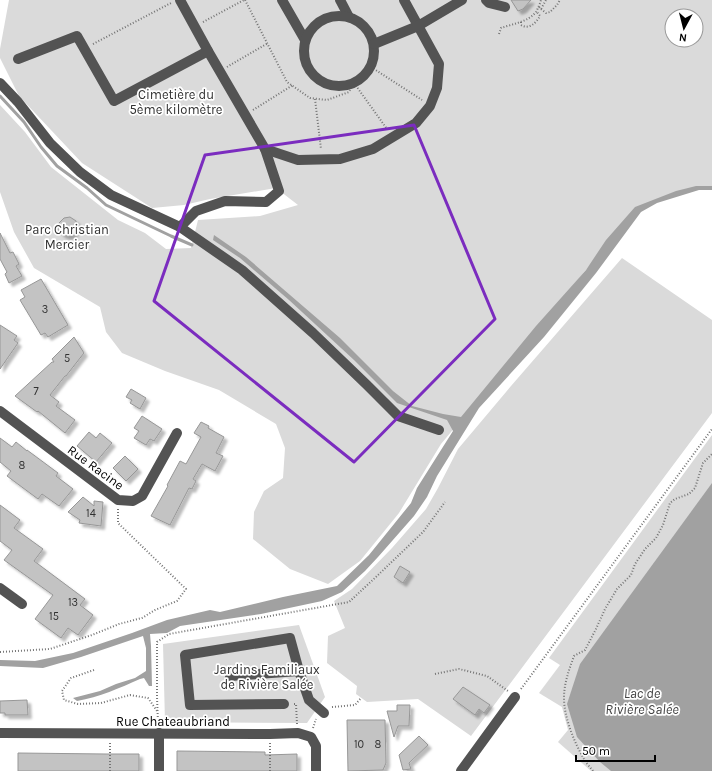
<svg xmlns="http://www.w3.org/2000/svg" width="712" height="771" viewBox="0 0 712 771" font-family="Karla,sans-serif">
<defs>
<filter id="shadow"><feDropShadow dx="3.5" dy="3.5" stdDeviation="1" flood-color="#0004"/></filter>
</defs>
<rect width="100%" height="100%" fill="#fff"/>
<g fill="#dadada" fill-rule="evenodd">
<path d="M9,0H712V188L685,189L635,211L441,444L399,513L360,561L328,584L290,569L253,539L254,512L264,491L283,478L285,448L276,424L219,390L165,371L122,353L106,332L100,307L34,268L14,232L0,192V105L25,132L51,167L118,220L145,233L166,249L191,248L198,220L260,216L298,205L276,188L210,199L184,205L152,208L82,163L19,96L0,58V49ZM672,16H696V40H672Z"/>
<path d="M622,258L712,320V413L471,736L418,699L367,702L356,694L357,686L327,663L328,636L345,628L334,601L352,589L392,548L426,509L438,488L458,449L511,386Z"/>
<path d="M712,435V525L621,771H591L558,742L568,730L562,707L539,693L560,665L549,658Z"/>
<path d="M299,625L325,697L307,723L165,722L163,644Z"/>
</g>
<g fill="#a1a1a1">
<path d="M696,186H712V190H699L657,203L641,212L596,273L544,337L479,408L437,476L427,497L414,516L378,557L365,571L342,592L322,601L261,614L180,626L167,633L150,634L151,646L152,686H149L144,678L140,679C120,688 99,697 77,701L73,698L100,691L116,684L135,678L146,671V648L143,636L81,657L43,668L0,666V660L35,661L73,653L132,633L167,620L210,610L220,612L283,597L337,586L369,555L411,503L417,488L453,431L447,420L397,403L354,360L289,300L240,258L213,240L214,235L246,257L340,338L393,391L412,406L443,414L461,417L536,326L586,270L606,240L635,207L676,191Z"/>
<path d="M712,483V771H611L600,762L577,737L567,704L580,664Z"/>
</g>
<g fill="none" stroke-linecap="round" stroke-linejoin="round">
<path stroke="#a1a1a1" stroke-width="3" d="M0,96L24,122L41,147L57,166L87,188L106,205L171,236L192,245"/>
</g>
<g fill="#c3c3c3" stroke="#979797" filter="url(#shadow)">
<path d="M511,0H531L523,9L518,11Z"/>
<path d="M70,217L76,221L77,226L74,233L68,236L62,234L58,230L59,223L64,218Z"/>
<path d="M0,233L10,253L13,252L19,264L16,266L22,276L9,283L5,274L7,272L0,259Z"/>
<path d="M41,279L68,325L48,337L45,333L41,335L20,300L25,297L21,290Z"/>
<path d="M0,325L17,336L14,340L18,343L0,369Z"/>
<path d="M74,337L84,353L66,376H65L50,395L59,402L56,406L75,420L65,433L38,411L37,412L15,396L52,362H54L52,359Z"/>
<path d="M131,389L146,398L140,409L130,403L132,400L126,397Z"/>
<path d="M142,416L162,429L154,441L150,439L146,445L134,438L139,431L134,428Z"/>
<path d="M201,422L209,426L208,428L224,437L216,453L223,456L215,471L202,464L193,479L196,481L192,489L189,488L170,525L151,516L168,486L167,485L180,461L186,464L201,437L194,433Z"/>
<path d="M89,432L96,438L100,433L112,443L96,462L77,446Z"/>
<path d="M0,438L12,447L16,442L27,451V450L58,473L56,476L73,489L59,506L42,494L38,499L7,476L11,471L0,462Z"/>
<path d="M125,456L138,469L126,481L113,468Z"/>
<path d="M83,497L94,506V501L103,502L101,526L79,523L80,520L68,512Z"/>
<path d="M0,505L20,520L14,528L43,549L34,561L85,599L80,605L93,615L78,635L68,628L61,638L35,619L53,595L4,560L12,550L0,541Z"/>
<path d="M400,566L410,572L403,583L394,577Z"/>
<path d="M463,687L490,705L484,713L479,709L475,715L453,699Z"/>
<path d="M27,700L28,715H5V713H0V701Z"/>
<path d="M397,705H410L409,726H398L394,737L387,711H397Z"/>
<path d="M347,720H385L386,763L383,770L348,771Z"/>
<path d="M419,736L428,745L409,763L411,769L403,770L399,755Z"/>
<path d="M177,751L265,752V755L297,754V771H177Z"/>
<path d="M18,753L106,754H139V771H18Z"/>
</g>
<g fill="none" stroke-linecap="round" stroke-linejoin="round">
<g stroke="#757575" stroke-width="2" stroke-dasharray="1 2" stroke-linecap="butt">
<path d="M245,0L287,82L310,98L327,100L349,92L354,83L387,129"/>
<path d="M539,7L541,9L546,0"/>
<path d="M541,9L546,13L550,12L557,5L560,0"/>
<path d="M203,22L244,0"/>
<path d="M521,22V25C529,30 536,23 540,16L537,12"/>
<path d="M499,34L501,28C512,24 528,22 536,12C538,8 540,4 541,0"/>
<path d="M93,44L171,3"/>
<path d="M227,67L268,43"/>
<path d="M371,67L422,100"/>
<path d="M315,99L321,149"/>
<path d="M253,110L293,85"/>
<path d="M0,652L50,649L92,635L119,624L142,618L155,610L177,601L186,589L118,523V509"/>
<path d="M94,670L71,678L62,691L64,700L78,704L101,703L130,695L148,698L157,711"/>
<path d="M435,674L459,669L487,676L508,691"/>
<path d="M521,689L712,429"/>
<path d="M294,704H296L297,724"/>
<path d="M332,707L355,705L361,698"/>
<path d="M158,723L157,697V642L169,634L349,602L377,576L423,532L445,502"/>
<path d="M313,728L316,719"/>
<path d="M110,771V743"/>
<path d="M270,771V743"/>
<path d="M593,771C590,767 586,763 584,759C574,742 564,717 564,698C564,683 569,670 574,656L585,650L596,629L605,609L617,589L631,575L635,564L645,549L656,538L663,525L670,503L675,499L689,494L695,488L703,463L712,454"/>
</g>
<g stroke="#535353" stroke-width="10">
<path d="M180,0L208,51L265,149L298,160L340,159L373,149L416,123L430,106L437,88L439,64L404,0"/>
<path d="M282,0L305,40"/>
<path d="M340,0L349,17"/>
<path d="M486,0L489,3L505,7"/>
<circle cx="339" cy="51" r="35"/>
<path d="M374,44L418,26L462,0"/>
<path d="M18,59L77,36L114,101L208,51"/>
<path d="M0,83L18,102L50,143L80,172L111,195L180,227L242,270L313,333L367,385L398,416L439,430"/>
<path d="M180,227L196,211L225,201L266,202L279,191L265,149"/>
<path d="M0,411L118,500L133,501L142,496L177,433"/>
<path d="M0,588L22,604"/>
<path d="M230,676L299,671"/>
<path d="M284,704L190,705L185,655L290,638L299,671L309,700L324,713"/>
<path d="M0,733L270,734L298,733L311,737L316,746V771"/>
<path d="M159,771V733"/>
<path d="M461,771L515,697"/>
</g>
</g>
<path fill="none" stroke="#7b2cbf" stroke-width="3" stroke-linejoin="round" d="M414,125L495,319L354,462L154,301L205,155Z"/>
<g text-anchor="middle" stroke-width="3.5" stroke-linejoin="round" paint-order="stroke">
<g font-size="11" fill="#313131">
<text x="45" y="313">3</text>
<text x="67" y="362">5</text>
<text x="36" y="395">7</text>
<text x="22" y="469">8</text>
<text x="91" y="517">14</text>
<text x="73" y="606">13</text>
<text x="54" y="620">15</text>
<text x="359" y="748">10</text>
<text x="378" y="748">8</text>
</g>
<g font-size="13" fill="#313131" stroke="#fff">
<text x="176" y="99">Cimetière du<tspan x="176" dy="15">5ème kilomètre</tspan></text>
<text x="67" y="234">Parc Christian<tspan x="67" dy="15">Mercier</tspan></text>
<text x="267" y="674">Jardins Familiaux<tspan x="267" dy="15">de Rivière Salée</tspan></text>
</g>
<g font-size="13" fill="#000" stroke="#fff">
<text transform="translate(96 467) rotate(36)" y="5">Rue Racine</text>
<text x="173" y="726">Rue Chateaubriand</text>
</g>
<g font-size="14" font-style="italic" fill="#424242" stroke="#fff">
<text x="642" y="698">Lac de<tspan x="642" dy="16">Rivière Salée</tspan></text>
</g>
</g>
<g transform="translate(684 28) rotate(187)"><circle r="19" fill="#ffffff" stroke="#999999"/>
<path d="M0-3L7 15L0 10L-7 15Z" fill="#000000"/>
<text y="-6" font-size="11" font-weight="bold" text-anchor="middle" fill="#000000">N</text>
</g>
<path d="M576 755v6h79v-6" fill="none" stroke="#000000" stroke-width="2"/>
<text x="582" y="755" font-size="12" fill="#000000" stroke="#ffffff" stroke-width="3" paint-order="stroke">50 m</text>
</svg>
